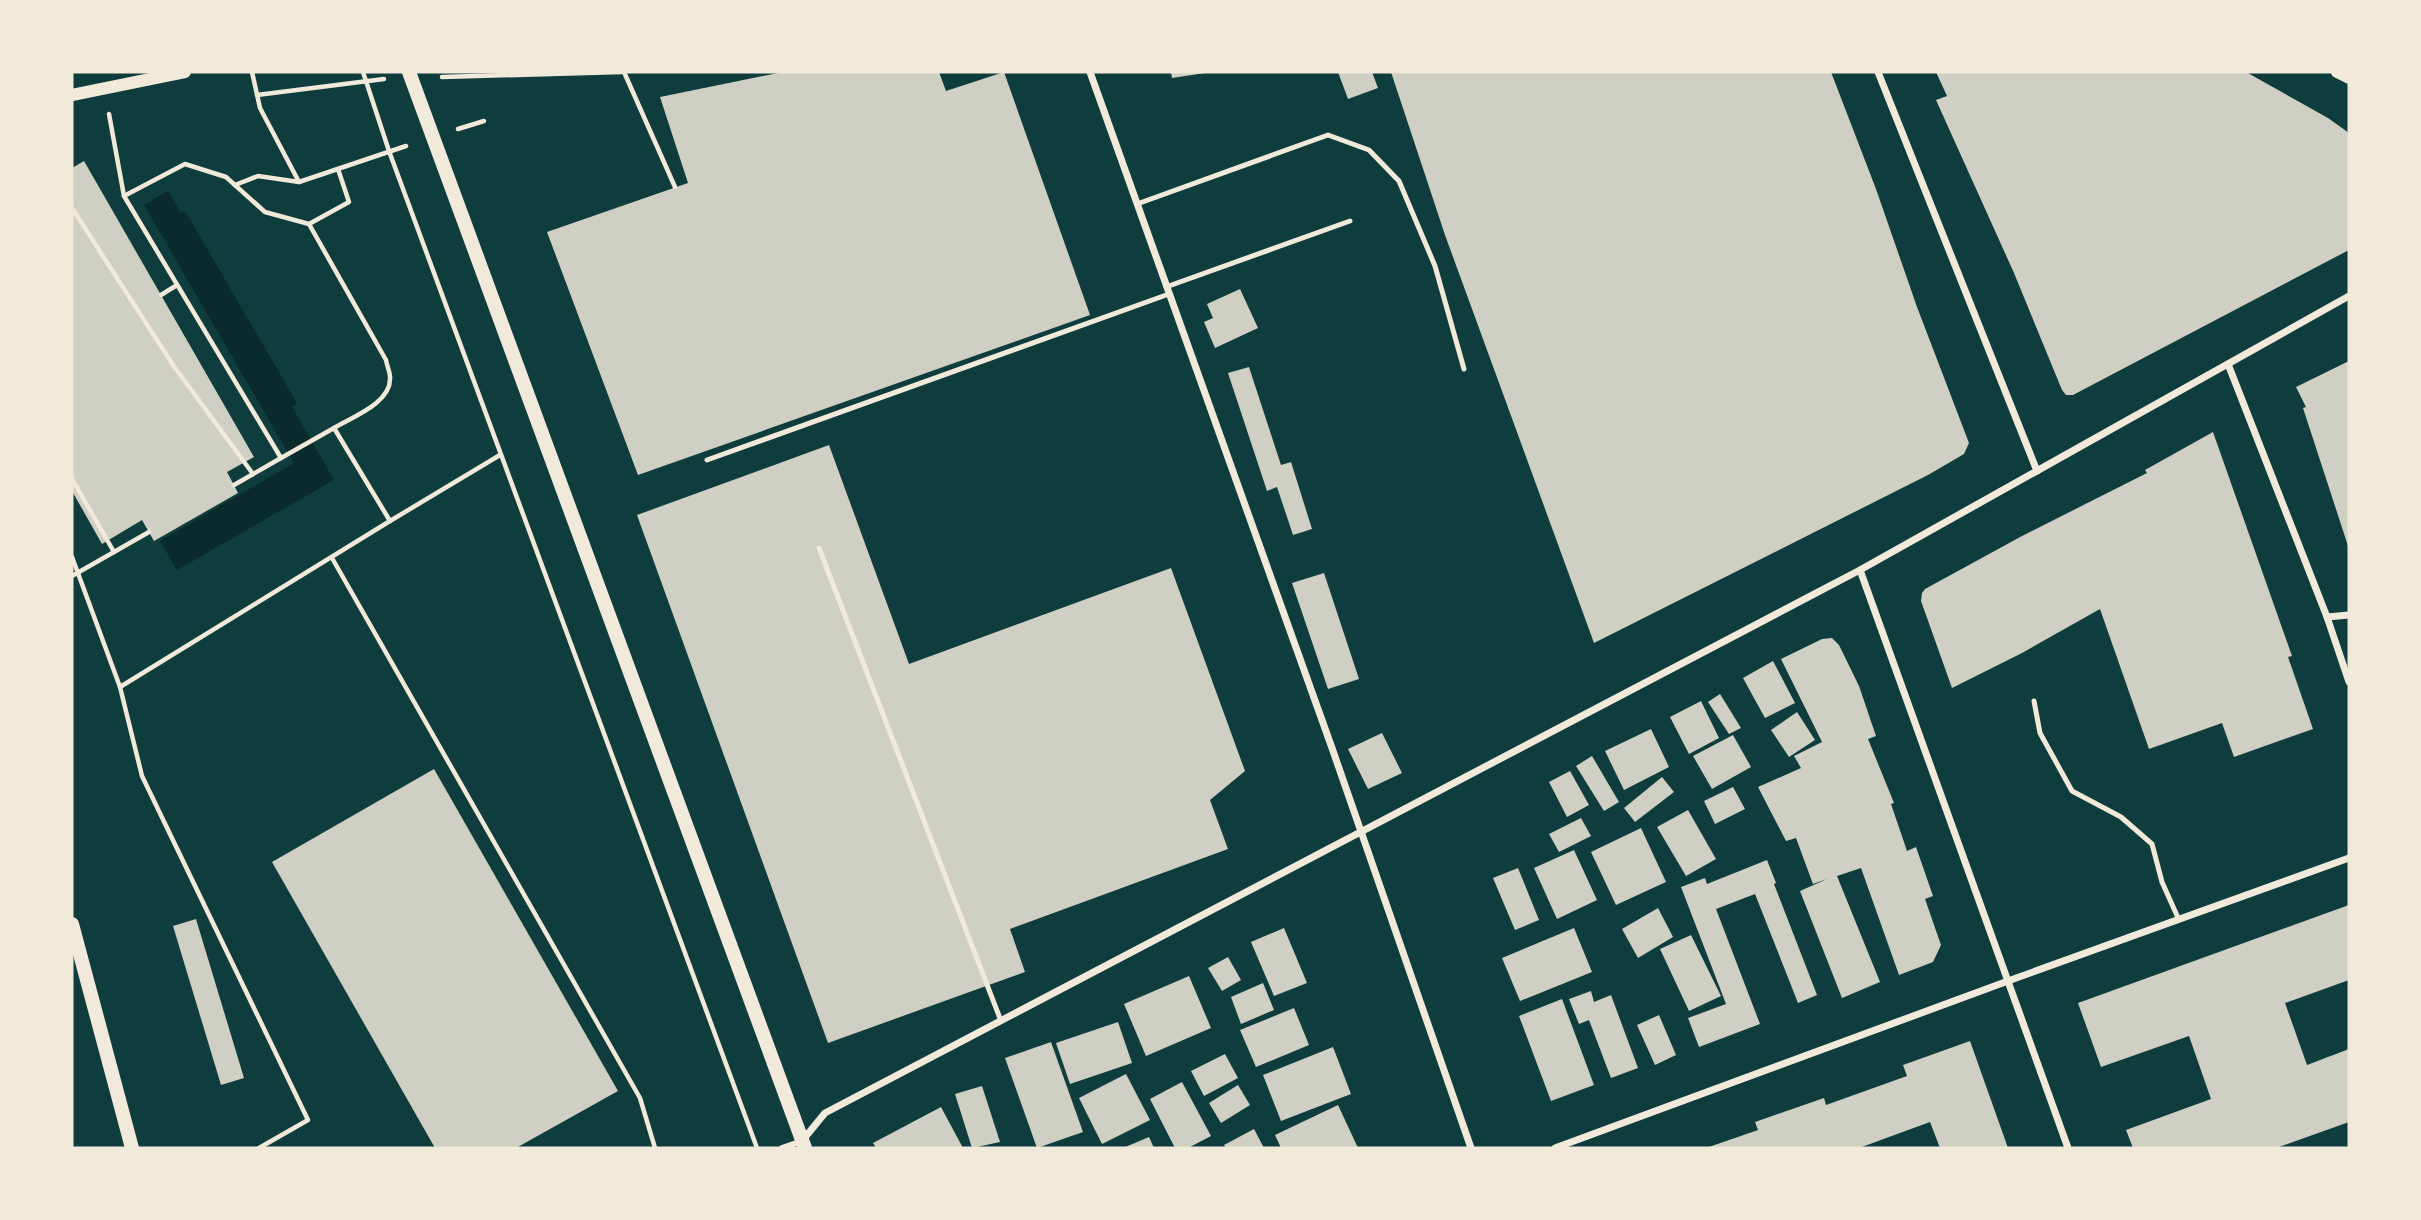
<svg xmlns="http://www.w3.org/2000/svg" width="2421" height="1220" viewBox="0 0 2421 1220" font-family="Roboto,sans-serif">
<rect width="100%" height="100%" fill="#0f3d3e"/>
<path fill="#0a2a2b" d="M168,191L181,213L185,211L297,403L292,407L334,480L177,570L160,541L294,463L144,205Z"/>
<g fill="#cfcfc3">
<path d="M783,72H939L946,91L1004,72L1090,315L638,475L547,232L688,183L660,97Z"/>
<path d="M1171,72H1205V73L1172,78Z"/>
<path d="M1338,72H1372L1378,88L1348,99Z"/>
<path d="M1391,72H1831L1876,189L1917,307L1969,443L1964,454L1928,475L1594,643L1445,235Z"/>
<path d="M1936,72H2246L2328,118L2349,133V250L2073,395H2066L2062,390L2014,273L1936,100L1947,96Z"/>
<path d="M84,161L254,457L227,472L238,493L154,541L142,520L102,544L72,491V168Z"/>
<path d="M1240,289L1258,328L1215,348L1204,322L1213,318L1207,304Z"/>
<path d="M2349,361V549L2303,408L2306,407L2296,387Z"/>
<path d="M1249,367L1281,465L1291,462L1312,529L1293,535L1277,487L1267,491L1228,373Z"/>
<path d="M2213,432L2292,656L2288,657L2313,729L2234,757L2222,723L2149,749L2100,609L2022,653L1952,688L1921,601L1922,593L1925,589L2022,536L2147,473L2145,470Z"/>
<path d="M829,445L909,664L1171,568L1245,771L1210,800L1228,849L1010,929L1025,972L828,1043L637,515Z"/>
<path d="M1324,573L1359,679L1328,689L1292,583Z"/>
<path d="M1832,638L1839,645L1859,686L1876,736L1868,739L1894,803L1891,804L1907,851L1916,847L1933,896L1925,899L1941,945L1933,962L1899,975L1861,868L1837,876L1880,982L1842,998L1800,891L1827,879L1813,884L1796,838L1786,841L1758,787L1801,768L1794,756L1822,742L1781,659L1822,639Z"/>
<path d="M1773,661L1795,703L1765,718L1743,678Z"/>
<path d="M1720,694L1741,728L1729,734L1708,702Z"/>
<path d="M1701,701L1719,738L1689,754L1670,717Z"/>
<path d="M1797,712L1815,740L1789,757L1771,730Z"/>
<path d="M1651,729L1669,767L1624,790L1605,751Z"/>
<path d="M1382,733L1402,773L1368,789L1348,749Z"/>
<path d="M1733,735L1751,767L1712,789L1693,756Z"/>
<path d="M1592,756L1619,802L1604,811L1576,766Z"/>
<path d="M434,769L618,1091L516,1148H435L272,862Z"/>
<path d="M1570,771L1589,805L1567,817L1549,782Z"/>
<path d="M1662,777L1674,792L1635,822L1624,808Z"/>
<path d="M1733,787L1745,809L1715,824L1704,801Z"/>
<path d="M1688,810L1716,859L1686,876L1657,827Z"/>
<path d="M1581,818L1591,836L1559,852L1549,834Z"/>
<path d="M1641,828L1666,882L1616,905L1591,852Z"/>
<path d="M1574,850L1597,900L1557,919L1534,868Z"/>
<path d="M1767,860L1776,883L1774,884L1817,995L1798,1003L1755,894L1716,909L1760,1024L1699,1047L1688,1018L1726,1004L1681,887L1705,878L1707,884Z"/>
<path d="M1518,868L1539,920L1515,930L1493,878Z"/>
<path d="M2349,905V980L2285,1003L2307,1065L2349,1049V1122L2276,1148H2133L2126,1130L2211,1099L2189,1036L2101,1067L2078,1003Z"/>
<path d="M1658,908L1673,937L1638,958L1622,929Z"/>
<path d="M196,919L244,1078L221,1085L173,926Z"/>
<path d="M1284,928L1307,983L1274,996L1251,942Z"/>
<path d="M1574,928L1592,972L1520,1001L1502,958Z"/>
<path d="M1691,935L1721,996L1689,1011L1660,949Z"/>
<path d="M1228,957L1241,980L1222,991L1208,968Z"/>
<path d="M1189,976L1211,1028L1146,1056L1124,1004Z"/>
<path d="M1263,983L1274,1010L1241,1024L1231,997Z"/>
<path d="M1591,991L1594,1002L1611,995L1638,1068L1611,1078L1589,1020L1579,1024L1569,999Z"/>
<path d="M1562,999L1594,1085L1551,1101L1519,1016Z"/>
<path d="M1294,1008L1309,1045L1256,1067L1240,1030Z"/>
<path d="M1659,1015L1676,1055L1655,1065L1637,1025Z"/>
<path d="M1118,1022L1132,1063L1070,1084L1056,1043Z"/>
<path d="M1970,1041L2008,1148H1940L1930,1122L1859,1148H1706L1758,1130L1755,1122L1824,1098L1826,1105L1907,1076L1903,1065Z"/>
<path d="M1051,1042L1083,1132L1037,1148L1005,1058Z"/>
<path d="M1333,1047L1351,1094L1281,1121L1263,1075Z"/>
<path d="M1225,1054L1238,1078L1204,1096L1191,1071Z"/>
<path d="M1126,1074L1150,1120L1102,1144L1079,1098Z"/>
<path d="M1182,1082L1211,1136L1188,1148H1175L1150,1099Z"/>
<path d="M1238,1085L1250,1105L1221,1123L1209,1103Z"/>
<path d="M982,1086L1000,1142L972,1148L955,1094Z"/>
<path d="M1338,1105L1358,1148H1281L1275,1135Z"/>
<path d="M941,1107L963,1148H876L873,1143Z"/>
<path d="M1254,1129L1264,1148H1226L1224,1145Z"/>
<path d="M1149,1137L1154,1148H1123Z"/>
</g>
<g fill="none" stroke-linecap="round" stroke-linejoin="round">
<g stroke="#f1e9da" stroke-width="4.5">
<path d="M252,72L260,108L299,182"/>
<path d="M363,72L389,151L757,1148"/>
<path d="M624,72L675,187"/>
<path d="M442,77L622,72"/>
<path d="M257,95L384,79"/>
<path d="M109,114L124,196L281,458L234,485"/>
<path d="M458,129L484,121"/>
<path d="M235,185L258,176L299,182L406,146"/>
<path d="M124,196L185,164L226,177L265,212L309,224L386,360C387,366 390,372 390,377C392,403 352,417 334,428L390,521L120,687L142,776L308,1120L259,1148"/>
<path d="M72,208L173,365L253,474"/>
<path d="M309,224L349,202L338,169"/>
<path d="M161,295L177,285"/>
<path d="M281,458L334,428"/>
<path d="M72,479L114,552"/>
<path d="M390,521L500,455"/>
<path d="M72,557L120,687"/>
<path d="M332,558L640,1098L655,1148"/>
<path d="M72,576L149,532"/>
</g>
<g stroke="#f1e9da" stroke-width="5">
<path d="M1137,204L1328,135L1369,150L1399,181L1435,266L1464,369"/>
<path d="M1166,287L1350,221"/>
<path d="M707,460L1169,294"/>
<path d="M819,548L1001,1021"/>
<path d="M2034,701L2040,733L2072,791L2121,817L2152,844L2162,882L2179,920"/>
</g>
<path stroke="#f1e9da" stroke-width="6" d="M782,1148L802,1141"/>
<g stroke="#f1e9da" stroke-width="7">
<path d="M1090,72L1332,748L1471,1148"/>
<path d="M1878,72L2037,471"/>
<path d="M2228,364L2327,617L2349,682"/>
<path d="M1860,570L2068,1148"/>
<path d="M2327,617L2349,615"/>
<path d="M802,1141L825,1113L1860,570L2349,296"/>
<path d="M1555,1148L2008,981L2349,858"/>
</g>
<g stroke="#f1e9da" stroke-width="12">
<path d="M2337,72L2349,78"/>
<path d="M72,95L185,72"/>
</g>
<g stroke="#f1e9da" stroke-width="14">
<path d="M409,72L805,1148"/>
<path d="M72,924L132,1148"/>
</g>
</g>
<rect width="2421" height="1220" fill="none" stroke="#f1e9da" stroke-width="147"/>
</svg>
